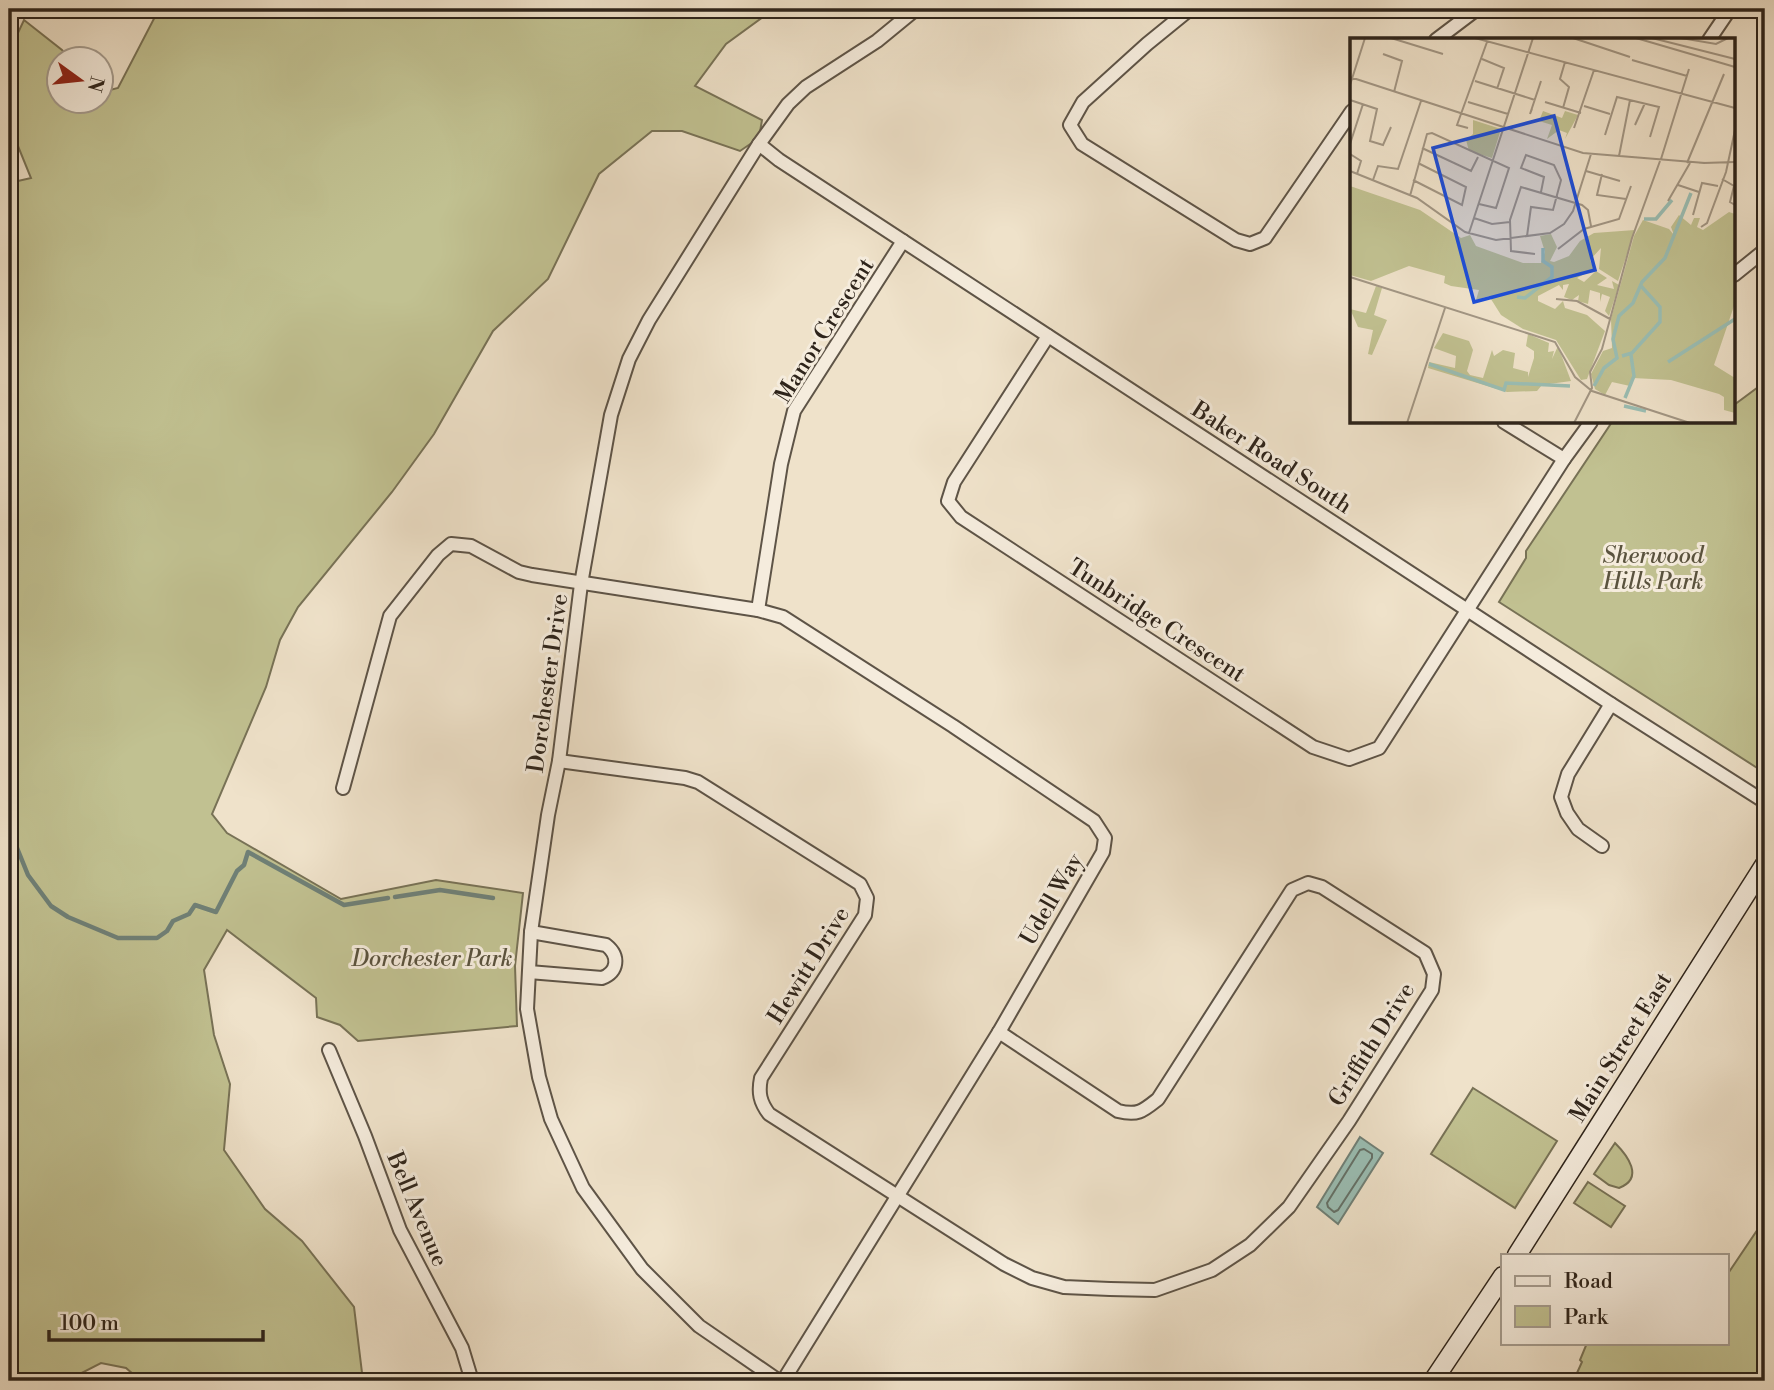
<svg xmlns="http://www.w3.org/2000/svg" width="1774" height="1390" viewBox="0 0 1774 1390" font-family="'Libre Bodoni',serif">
<rect width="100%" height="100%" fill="#efe2ca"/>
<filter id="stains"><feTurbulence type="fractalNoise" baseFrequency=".00286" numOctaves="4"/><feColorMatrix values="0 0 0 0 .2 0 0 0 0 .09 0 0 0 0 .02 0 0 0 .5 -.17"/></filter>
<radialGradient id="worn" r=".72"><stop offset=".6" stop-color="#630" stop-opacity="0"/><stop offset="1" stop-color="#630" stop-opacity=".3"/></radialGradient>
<g fill="#c1c191" stroke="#787256" stroke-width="2">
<path d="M159,9H774L726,44L695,86L762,120L759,138L740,151L682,131H652L599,174L548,279L493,331L434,434L392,492L298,607L280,640L266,687L212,814L227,833L341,899L436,880L523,893L515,966L517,1026L358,1041L340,1025L317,1017L316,998L227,930L204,970L214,1035L230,1084L224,1150L265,1209L302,1241L354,1307L363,1381H141L126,1368L101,1363L66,1381H21L9,1362V183L31,178L9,124V52L24,20L62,50L69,59L60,60V102H102V92L118,88Z"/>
<path d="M1765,382V773L1499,602L1526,558V551L1612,422H1734V405Z"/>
<path d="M1473,1088L1557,1141L1515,1208L1431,1154Z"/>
<path d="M1615,1143C1627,1155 1645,1178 1619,1188L1609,1185L1594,1174Z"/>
<path d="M1588,1182L1625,1206L1611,1227L1574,1203Z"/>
<path d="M1764,1220L1765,1381H1589L1577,1373L1582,1362L1580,1360L1587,1343H1727V1275Z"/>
</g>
<path fill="#9abeb4" stroke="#6f8077" stroke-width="2" d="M1360,1137L1383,1153L1338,1224L1317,1207Z"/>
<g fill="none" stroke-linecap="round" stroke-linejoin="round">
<path stroke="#647168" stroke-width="2" d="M1364,1149L1372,1154V1158L1338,1210L1334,1212L1328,1207L1327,1203L1360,1150Z"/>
<g stroke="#6f8077" stroke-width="4.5">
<path d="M9,799L16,813L15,843L28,875L51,906L68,917L118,938H157L167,931L173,921L189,914L195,905L216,912L237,871L244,865L248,852L344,905L388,898"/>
<path d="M395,897L440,890L493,898"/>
</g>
<g stroke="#5e5447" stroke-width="16">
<g id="street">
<path d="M1190,9L1147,44L1083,102L1070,125L1082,144L1236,240L1250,244L1265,238L1352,111"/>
<path d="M1436,40L1477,9"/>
<path d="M1709,40L1730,9"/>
<path d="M759,144L779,160L903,241L1611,704L1765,802"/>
<path d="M1734,275L1765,250"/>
<path d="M1048,336L954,482L948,501L961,517L1313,747L1349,759L1379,748L1564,459L1591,422"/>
<path d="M1504,422L1564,459"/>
<path d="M758,610L781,464L794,411L903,241"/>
<path d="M559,761L685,778L698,782L860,884L867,898L865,915L761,1078C758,1093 760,1102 769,1114L1004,1264L1032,1278L1064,1287L1110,1289L1155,1290L1212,1270L1250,1245L1289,1207L1349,1121L1432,990L1434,974L1425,953L1322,887L1308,883L1292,890L1158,1099C1143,1111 1138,1116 1118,1111L999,1032"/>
<path d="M343,788L390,616L438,555L451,544L471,546L519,572L532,575L758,610L783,617L953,726L1094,821L1105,838L1103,852L999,1032L783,1381"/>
<path d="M1602,846L1578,829L1567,813L1561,797L1568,774L1611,704"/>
<path d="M529,972L602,978C618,972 620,956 606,945L531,932"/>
<path d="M329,1050L365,1136L400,1230L462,1348L472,1381"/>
<path d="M779,1381L699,1326L642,1269L583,1188L551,1119L539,1077L527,1009L531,932L548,815L559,761L581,584L611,415L629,359L649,320L759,144L788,104L806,87L877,41L916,9"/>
</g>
</g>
<g stroke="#2e241b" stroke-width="21">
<g id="secondary">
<path d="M1517,1255L1765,864"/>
<path d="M1433,1381L1503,1276"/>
</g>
</g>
<use href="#street" stroke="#f5ecdd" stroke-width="12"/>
<use href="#secondary" stroke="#f5ecdd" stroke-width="18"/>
</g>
<g text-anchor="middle" stroke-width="6" stroke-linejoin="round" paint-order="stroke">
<g font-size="23" fill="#2e241b" stroke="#f5ecdd">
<text transform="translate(824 330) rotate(-58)" y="8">Manor Crescent</text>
<text transform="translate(1272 457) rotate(33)" y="8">Baker Road South</text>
<text transform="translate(1157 620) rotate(33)" y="8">Tunbridge Crescent</text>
<text transform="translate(547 683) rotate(-82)" y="8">Dorchester Drive</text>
<text transform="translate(1051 899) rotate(-60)" y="8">Udell Way</text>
<text transform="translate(808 965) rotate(-58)" y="8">Hewitt Drive</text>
<text transform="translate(1371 1044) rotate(-58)" y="8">Griffith Drive</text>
<text transform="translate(1620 1047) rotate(-58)" y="8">Main Street East</text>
<text transform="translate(418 1209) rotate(67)" y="8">Bell Avenue</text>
</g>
<g font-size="23" font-style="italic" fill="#5a533e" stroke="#f5ecdd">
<text x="1653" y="563">Sherwood<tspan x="1653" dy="26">Hills Park</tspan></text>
<text x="432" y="966">Dorchester Park</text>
</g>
</g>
<g transform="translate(1350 38)">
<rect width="385" height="385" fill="#efe2ca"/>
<path d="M193,73L212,80L215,73L228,77L215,101L217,95L209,92L197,101L202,87L189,83ZM123,82L151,91L142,120L119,113L116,102L123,96ZM0,148L70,172L111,200L120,197L126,208L173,225H191L195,214L190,198L201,196L207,209L200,223L204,224L219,218L230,203L244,195L285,192L268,243L249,231L251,210L240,222L244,231L227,240L234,244L246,233L257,240L247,247L264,251L262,243L269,247L259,278L255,273L260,259L252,256L250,264V255L240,252L238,266L228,263L229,257L222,262L214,259L219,246L213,247V252L209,247L188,258V263L205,271L213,263L215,270L237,277L255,293L237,341L231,342L206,302L173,291L151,277L139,258L126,262L129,252L101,248L94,245L95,238L59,228L21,243L0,237ZM379,174L385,176V265L364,327L385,340V375L374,372V359L369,356L321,342L283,340L280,348L262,344L255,357L245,351L241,336L253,313L262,310L261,281L284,198L293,182L319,191L324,197L321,189L329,177L341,187L344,180H350L347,189L353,192ZM26,248L32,250L24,277L37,282L22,317L18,316L23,292L8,289L0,271L16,275ZM93,295L119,303L123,312L117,333L120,337L133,340L142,312L144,318L153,312L165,315L163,330L178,334V339L184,320V313L176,308L178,296L199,305L198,314L204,313L202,321L208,308L221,343L192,347L187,353L157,354L78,330L79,324L105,330L106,318L84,310Z" fill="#c1c191"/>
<path fill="none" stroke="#9abeb4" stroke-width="3.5" d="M294,181H306L322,162M167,259L175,260L202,239V229L193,223V210M272,318L282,315L310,284V269L291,248M318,324L385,281M79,326L154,352L156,345L220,348M244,348L254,330L267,320L263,301L269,278L283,265L292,244L315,220L341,155M275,360L284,338L281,317M274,368L296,373"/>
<path fill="none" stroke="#a29684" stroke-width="2" d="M41,0L93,16M125,0L385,70M223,0L280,19M286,0L385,29M302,0L385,21M331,0L366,6L378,0M33,16L52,23L44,54M132,21L154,30L147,51M282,22L337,38M0,39L233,115L355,125M125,43L185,62M0,47L15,0M0,62L27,71L20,103L33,107L41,89M118,64L158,76M195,64L231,75M234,68L260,76M213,70L219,49L210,41L215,24M182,71L180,76L191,43M285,87L295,65M118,90L107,87L137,4M224,90L244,32M255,97L267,59L309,69L300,99M0,106L13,66M72,110L121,133L128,119M0,116L11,123L7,136M269,118L280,62M311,121L339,31M337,125L374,36M353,125L385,124M0,133L67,160L115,194L146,202L200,195L214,186L223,173L241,116M236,133L270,143M252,136L247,157L276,161M372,141L384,148L380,164L385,167M23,142L28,128L48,131L71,63M63,142L112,167L116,149L68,125M328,147L349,154M60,158L77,96L82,95L159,130L146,170L129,166M318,163L340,125M343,177L352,145L368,148M124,180L142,186L160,184M351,189L357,185L376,134L385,92M119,195L183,0M177,198L181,169L203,172L211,142L204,127L176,117L171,130L194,139L191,154M208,211L234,191L269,181L281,148M185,216L161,213L160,182L171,149L232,167L238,172L241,188M0,239L205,304L225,339L242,353L340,385M206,261L227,263L260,281M57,385L95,270M224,385L242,350L240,334L252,311L282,200L310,123"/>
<path fill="#1d4ed8" fill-opacity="0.15" stroke="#1d4ed8" stroke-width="3.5" d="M204,78L245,232L124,264L83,110Z"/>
<rect width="385" height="385" fill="none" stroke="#2e241b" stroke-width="3.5"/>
</g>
<rect width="1774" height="1390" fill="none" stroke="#efe2ca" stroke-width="35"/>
<rect x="10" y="10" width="1753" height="1369" fill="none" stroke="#2e241b" stroke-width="3.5"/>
<rect x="18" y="18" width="1739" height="1355" fill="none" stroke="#2e241b" stroke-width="2"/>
<rect x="1501" y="1254" width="228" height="91" fill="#f5ecdd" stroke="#a59c8f" stroke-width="2"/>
<rect x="1515" y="1276" width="35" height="10" fill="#f5ecdd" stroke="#a59c8f" stroke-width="2"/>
<text x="1564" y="1288" font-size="21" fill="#2e241b">Road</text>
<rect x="1515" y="1306" width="35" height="21" fill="#c1c191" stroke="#a59c8f" stroke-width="2"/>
<text x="1564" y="1324" font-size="21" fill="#2e241b">Park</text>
<g transform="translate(80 80) rotate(105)"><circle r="33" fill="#f5ecdd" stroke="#a59c8f" stroke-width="2"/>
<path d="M0-5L12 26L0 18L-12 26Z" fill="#8f2418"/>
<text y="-10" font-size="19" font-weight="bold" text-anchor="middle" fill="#2e241b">N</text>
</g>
<path d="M49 1330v10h214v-10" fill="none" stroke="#2e241b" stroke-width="3.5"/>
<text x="60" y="1330" font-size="21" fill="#2e241b" stroke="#f5ecdd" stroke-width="5" paint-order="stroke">100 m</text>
<rect width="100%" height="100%" filter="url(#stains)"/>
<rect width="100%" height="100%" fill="url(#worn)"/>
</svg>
